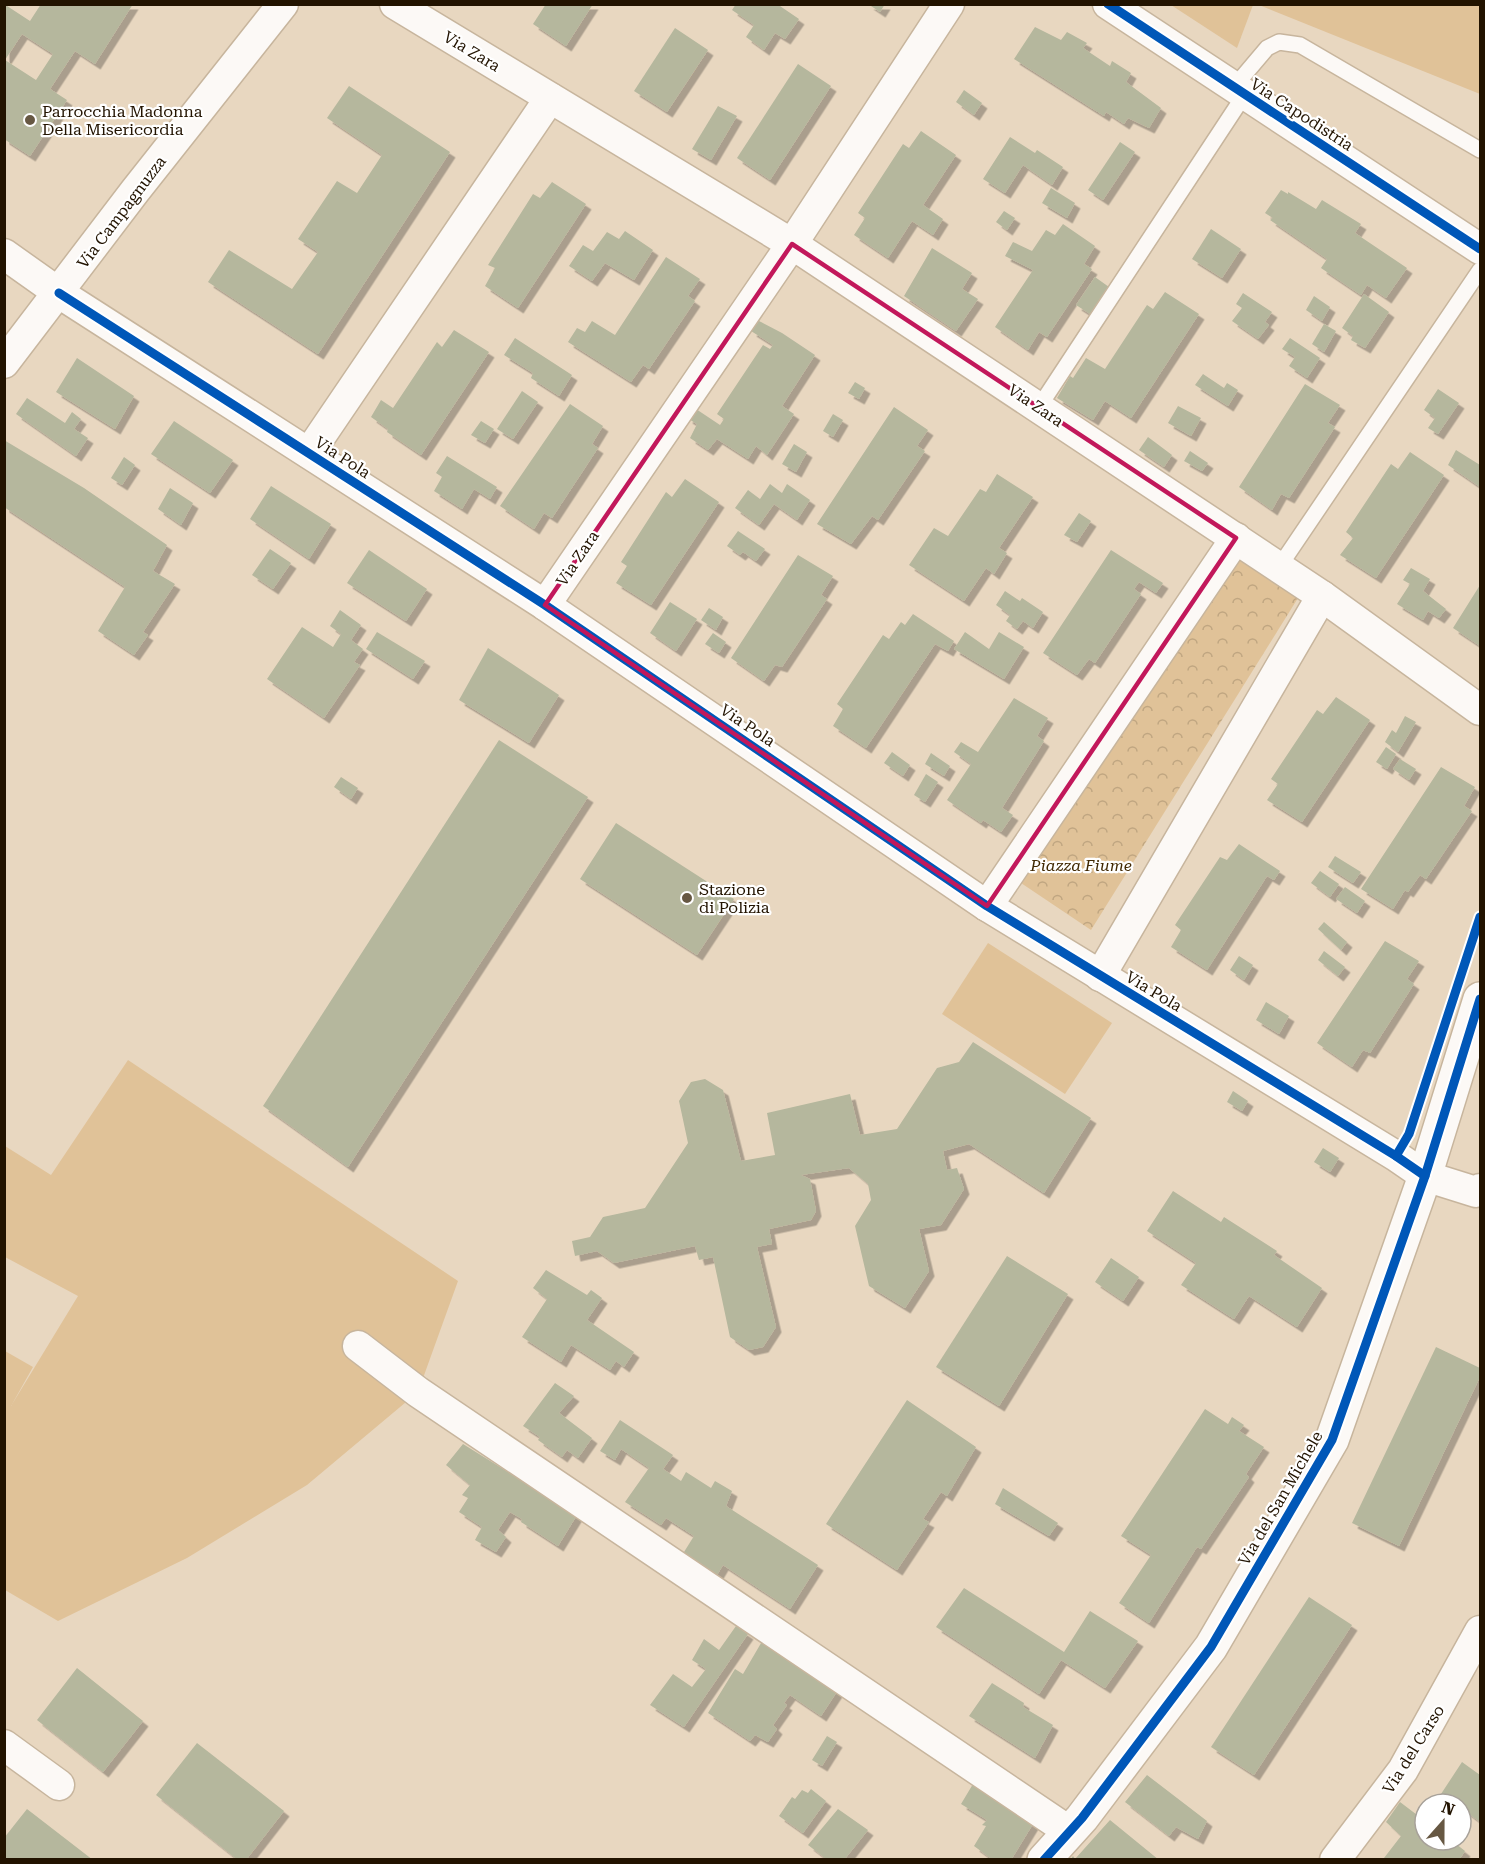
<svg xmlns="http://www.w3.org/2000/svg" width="1485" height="1864" viewBox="0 0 1485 1864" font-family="'Roboto Serif',serif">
<defs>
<pattern id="park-crowns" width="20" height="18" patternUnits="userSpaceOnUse" patternTransform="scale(1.5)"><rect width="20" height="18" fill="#e0c298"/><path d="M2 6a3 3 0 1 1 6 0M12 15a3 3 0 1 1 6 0" fill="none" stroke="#c0a681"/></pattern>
<filter id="shadow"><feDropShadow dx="5.5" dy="5.5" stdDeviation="0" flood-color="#0004"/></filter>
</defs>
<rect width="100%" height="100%" fill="#e8d7c0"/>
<g fill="#e0c298">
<path d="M1171,5H1253L1237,48Z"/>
<path d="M1259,5H1480V94Z"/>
<path d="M988,943L1112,1023L1065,1094L942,1014Z"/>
<path d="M128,1060L458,1281L418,1392L307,1485L187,1558L58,1621L5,1590V1351L33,1367L11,1406L78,1296L5,1257V1146L51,1175Z"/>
</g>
<path fill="url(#park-crowns)" d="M1240,558L1298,598L1091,930L1018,881Z"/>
<g fill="#b5b79d" fill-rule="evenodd" filter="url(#shadow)">
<path d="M4,4L30,21L41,4H133L95,64L75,51L50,89L67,100L30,156L4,139ZM22,34L53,54L36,80L5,60Z"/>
<path d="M546,4H593L566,46L533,24Z"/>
<path d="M736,4H777L799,19L785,39L775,33L764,50L746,37L754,25L732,10Z"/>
<path d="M868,4H885L880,12Z"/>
<path d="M1035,27L1061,40L1067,32L1087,43L1083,48L1110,66L1112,61L1131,73L1126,82L1161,108L1149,128L1128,118L1124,124L1106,112L1104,116L1014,59Z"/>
<path d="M675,28L708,50L667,112L634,91Z"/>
<path d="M798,64L831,86L770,180L737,158Z"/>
<path d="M349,86L450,152L318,354L208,282L229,250L292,289L318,252L298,239L337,181L357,193L382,155L327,118Z"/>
<path d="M964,90L982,103L974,115L956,102Z"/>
<path d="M718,106L737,116L711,160L692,149Z"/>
<path d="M921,131L956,155L923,205L943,219L933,235L912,221L888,258L854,235L865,218L858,213L903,144L909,148Z"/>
<path d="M1010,137L1035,153L1037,150L1063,167L1052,185L1023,165L1005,193L983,179Z"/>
<path d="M1120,142L1135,152L1103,200L1088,190Z"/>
<path d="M552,182L586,204L518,308L485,286L495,268L488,265L533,194L540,198Z"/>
<path d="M1051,188L1075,203L1067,218L1042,203Z"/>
<path d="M1281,190L1288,194V192L1316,209L1322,200L1361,224L1355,233L1407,268L1386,298L1367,285L1361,295L1321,268L1327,259L1270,220L1273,218L1265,213Z"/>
<path d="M1004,211L1015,218L1007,230L996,222Z"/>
<path d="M1063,224L1095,246L1084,264L1092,269L1047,337L1039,332L1028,350L995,327L1033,270L1005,256L1013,242L1032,251L1046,230L1055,235Z"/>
<path d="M1211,229L1241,249L1222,278L1192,259Z"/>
<path d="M625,231L653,250L634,280L605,263L592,281L569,266L583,245L593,251L607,232L619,239Z"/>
<path d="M932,248L972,273L962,289L978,299L956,331L904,296Z"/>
<path d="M666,257L700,279L688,296L695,301L649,369L643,365L631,382L568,342L577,328L585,332L592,321L615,335Z"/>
<path d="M1095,277L1109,287L1090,314L1076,305Z"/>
<path d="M1165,292L1199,314L1131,418L1105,401L1093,420L1057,398L1070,376L1073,378L1086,358L1105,369L1147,305L1153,309Z"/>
<path d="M1243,293L1272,312L1265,322L1269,325L1258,339L1232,321L1242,308L1236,304Z"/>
<path d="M1364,294L1389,312L1365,348L1351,340L1353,336L1342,328Z"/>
<path d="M1314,296L1330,307L1322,321L1306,310Z"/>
<path d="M759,321L782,333L815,355L782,406L794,414L767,455L756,446L748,459L717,439L708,450L690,438L697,424L687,418L693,407L720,425L724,419L717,414L763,345L770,349L773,345L751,331Z"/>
<path d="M1324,324L1336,331L1324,352L1312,344Z"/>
<path d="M454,330L489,352L421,455L387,432L388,429L371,417L381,400L393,408L437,342L442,347Z"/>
<path d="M515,338L572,375L559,396L531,378L533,373L504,355Z"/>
<path d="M1290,338L1320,358L1307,378L1289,366L1295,357L1282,349Z"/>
<path d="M77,358L134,396L115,429L56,392Z"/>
<path d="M1203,374L1224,388L1227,383L1238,390L1228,406L1195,385Z"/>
<path d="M855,382L865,388L859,399L848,393Z"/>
<path d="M1305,384L1340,405L1328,423L1335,427L1289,498L1281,494L1272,510L1239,487Z"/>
<path d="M1438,389L1459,403L1438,434L1428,428L1435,418L1424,410Z"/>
<path d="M522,391L538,402L513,439L497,429Z"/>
<path d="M27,398L65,423L72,412L81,419L74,429L88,438L76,456L16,414Z"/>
<path d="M570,404L603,426L592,444L598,448L552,518L544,513L534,529L500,506Z"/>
<path d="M1178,406L1201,418L1191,436L1168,423Z"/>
<path d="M894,407L928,430L917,446L925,451L878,520L872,516L851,544L817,524Z"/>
<path d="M833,414L843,420L833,437L823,431Z"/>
<path d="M174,421L233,460L210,493L151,454Z"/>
<path d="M481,421L494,429L485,443L471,435Z"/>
<path d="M1148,437L1172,455L1164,467L1139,450Z"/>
<path d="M4,440L84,488L167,545L153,571L175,584L143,632L148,635L134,655L98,631L125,587L4,507Z"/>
<path d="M794,444L807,452L796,472L782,464Z"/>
<path d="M1456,450L1480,465V487L1448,465Z"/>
<path d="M1190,451L1208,463L1202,471L1184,461Z"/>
<path d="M1410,452L1444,475L1376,578L1340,555L1353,538L1346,532L1391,464L1398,469Z"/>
<path d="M447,456L497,487L490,499L474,489L462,509L434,491L442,477L436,473Z"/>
<path d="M124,457L135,465L122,485L111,478Z"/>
<path d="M997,474L1033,497L999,548L1007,553L994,574L986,568L964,601L909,565L934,528L948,536L980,489L986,492Z"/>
<path d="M685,479L719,502L651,605L616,583L627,566L621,562L666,492L672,497Z"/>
<path d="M770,484L782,493L787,484L810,500L797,520L774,504L759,525L735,508L748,490L760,499Z"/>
<path d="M271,486L331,524L309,559L250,519Z"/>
<path d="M170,488L193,503L181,525L158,509Z"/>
<path d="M1079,513L1091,521L1077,542L1064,535Z"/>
<path d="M738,531L765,549L756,561L743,552L740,555L727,546Z"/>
<path d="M270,549L291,563L273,589L252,575Z"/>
<path d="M369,550L427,589L406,621L347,583Z"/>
<path d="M1111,550L1163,583L1156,593L1139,582L1134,589L1141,594L1095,663L1089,659L1077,675L1043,653Z"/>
<path d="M798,555L833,576L821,595L827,599L782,667L775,665L764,681L731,658Z"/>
<path d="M1411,568L1430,579L1423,591L1446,609L1439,618L1428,611L1423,620L1397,604L1410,584L1403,580Z"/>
<path d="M1480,585V646L1453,628Z"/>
<path d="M1005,591L1020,601L1022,598L1043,612L1033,628L1023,621L1017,629L1006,621L1010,615L996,605Z"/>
<path d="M670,602L697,619L676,651L650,633Z"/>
<path d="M709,608L723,617L716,630L701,620Z"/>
<path d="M340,610L361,625L351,640L363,649L354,662L360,665L324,718L267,679L302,627L333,647L341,634L330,626Z"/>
<path d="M913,614L954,641L948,651L935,644L866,748L833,726L843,709L837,704L883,635L889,639L901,622L905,625Z"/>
<path d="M377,632L425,661L413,679L366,649Z"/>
<path d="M965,632L989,649L999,632L1024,647L1004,679L954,649Z"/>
<path d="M713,633L726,642L719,653L705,644Z"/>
<path d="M488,648L559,695L529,743L459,700Z"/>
<path d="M1336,697L1370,720L1302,822L1267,800L1278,784L1271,779L1317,710L1323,714Z"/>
<path d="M1014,698L1048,718L1037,736L1044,741L1002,808L1013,815L1001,832L983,820L981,823L947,800L971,764L954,752L961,742L978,752Z"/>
<path d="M1405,716L1416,722L1398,752L1385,742L1392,730L1396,733Z"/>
<path d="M499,740L588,797L348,1167L263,1106Z"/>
<path d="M1386,747L1396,754L1387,769L1376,762Z"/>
<path d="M892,752L910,765L903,776L884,763Z"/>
<path d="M931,753L950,766L944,776L925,764Z"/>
<path d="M1400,759L1416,769L1409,780L1393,769Z"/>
<path d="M1441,767L1475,787L1464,806L1472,811L1426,879L1420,875L1408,892L1405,890L1393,909L1361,889Z"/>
<path d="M926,774L938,782L925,802L914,795Z"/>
<path d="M341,777L358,788L351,799L334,787Z"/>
<path d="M616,823L734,899L697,955L580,879Z"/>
<path d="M1239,844L1280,871L1274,880L1267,876L1207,970L1171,947L1181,930L1175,925L1220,857L1227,860Z"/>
<path d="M1335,856L1361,872L1353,883L1328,867Z"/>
<path d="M1320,871L1339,884L1330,897L1311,883Z"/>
<path d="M1345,887L1365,901L1357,913L1336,899Z"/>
<path d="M1324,922L1347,942L1341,950L1318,929Z"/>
<path d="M1385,941L1419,961L1407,979L1414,984L1370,1053L1363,1050L1352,1067L1317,1043Z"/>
<path d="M1324,951L1345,967L1338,976L1318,960Z"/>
<path d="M1239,956L1253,965L1244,980L1230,970Z"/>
<path d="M1266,1002L1289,1016L1279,1034L1256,1020Z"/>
<path d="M973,1042L1091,1118L1044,1193L969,1144L943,1151L947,1170L957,1168L964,1189L941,1225L919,1229L929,1271L905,1308L869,1286L855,1226L871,1200L868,1184L849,1168L801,1175L810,1179L816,1211L811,1220L769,1229L772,1244L757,1247L776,1327L763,1347L749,1350L730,1337L713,1257L699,1260L695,1246L614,1263L597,1251L575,1256L572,1241L590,1237L603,1217L645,1208L688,1143L679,1101L691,1082L705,1079L723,1090L741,1161L775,1155L767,1113L850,1094L860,1135L897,1129L937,1068L959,1062Z"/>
<path d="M1233,1091L1248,1101L1242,1111L1227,1102Z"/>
<path d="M1323,1148L1339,1158L1330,1172L1314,1162Z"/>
<path d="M1173,1191L1221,1222L1224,1217L1277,1251L1274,1255L1322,1288L1297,1327L1249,1296L1234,1319L1181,1285L1196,1263L1147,1231Z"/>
<path d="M1007,1256L1068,1294L999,1406L936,1367Z"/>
<path d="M1111,1258L1139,1277L1123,1301L1095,1282Z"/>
<path d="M546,1270L587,1295L591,1290L602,1298L587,1320L634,1352L624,1367L616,1361L610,1370L571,1345L561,1362L522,1337L547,1299L533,1288Z"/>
<path d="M1436,1347L1480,1368V1377L1399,1546L1352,1523Z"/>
<path d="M555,1383L574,1396L559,1413L592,1438L578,1458L567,1450L562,1457L538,1440L540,1437L523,1426Z"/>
<path d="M907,1400L976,1447L947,1496L941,1492L923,1519L929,1522L897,1570L826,1524Z"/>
<path d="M1205,1409L1228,1424L1232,1417L1244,1425L1239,1431L1264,1447L1246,1474L1249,1477L1201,1549L1197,1547L1149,1623L1119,1603L1151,1555L1121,1536Z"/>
<path d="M620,1420L673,1455L663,1469L681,1481L686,1472L711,1488L715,1481L732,1491L726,1506L818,1565L790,1609L723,1565L714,1580L679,1560L694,1536L666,1518L661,1525L625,1502L649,1468L621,1449L615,1460L600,1451Z"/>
<path d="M463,1444L577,1515L558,1546L521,1522L522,1519L510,1512L498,1530L506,1537L496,1552L475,1540L482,1527L459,1512L468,1498L462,1495L470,1485L446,1465Z"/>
<path d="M1003,1488L1058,1523L1049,1536L995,1504Z"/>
<path d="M964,1588L1064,1652L1090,1611L1138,1641L1105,1688L1061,1660L1039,1694L936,1627Z"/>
<path d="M1309,1597L1352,1625L1254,1775L1211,1747Z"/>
<path d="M736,1626L748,1634L684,1727L650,1705L673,1674L692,1687L706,1669L692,1660L704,1639L719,1650Z"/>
<path d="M764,1638L840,1687L821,1716L790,1695L784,1703L787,1705L773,1725L777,1729L768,1742L755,1735L750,1741L708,1713L735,1669L743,1674Z"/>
<path d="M77,1668L143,1721L103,1772L37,1720Z"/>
<path d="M992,1683L1024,1703L1023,1707L1053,1725L1035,1758L969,1716Z"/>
<path d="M827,1736L837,1742L822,1766L812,1760Z"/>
<path d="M197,1743L284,1811L246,1860H238L156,1795Z"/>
<path d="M1462,1762L1480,1775V1822L1461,1808V1804H1455L1441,1794Z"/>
<path d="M1147,1775L1207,1821L1198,1839L1176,1827L1169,1836L1125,1802Z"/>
<path d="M976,1779L1036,1819L1011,1860H993L974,1846L986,1826L982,1825L987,1820L961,1804Z"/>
<path d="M811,1789L826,1801L803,1833L779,1816L792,1797L795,1799L802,1790L808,1793Z"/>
<path d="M1400,1802L1425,1821V1840H1451L1465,1851L1459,1860H1386L1384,1858L1401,1836L1386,1822Z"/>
<path d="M27,1809L93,1860H4V1838Z"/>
<path d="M838,1809L868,1830L844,1860H823L825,1858L808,1845Z"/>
<path d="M1110,1820L1159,1860H1070L1073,1856L1075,1859Z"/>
</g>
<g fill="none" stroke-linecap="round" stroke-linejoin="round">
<g stroke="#c7b59d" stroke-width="18">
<g id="lane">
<path d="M1234,87L1267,48L1279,42L1300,45L1480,150"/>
<path d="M1039,407L1245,94"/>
<path d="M1279,567L1480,270"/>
</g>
</g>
<g stroke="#c7b59d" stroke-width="33">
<g id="street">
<path d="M395,4L792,244L1322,596L1480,710"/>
<path d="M1108,4L1480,249"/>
<path d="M4,254L59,293L545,605L987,906L1396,1156L1425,1176L1476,1192L1480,1189"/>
<path d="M4,363L135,191L283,4"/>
<path d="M309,453L550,98"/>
<path d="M545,605L792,244L949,4"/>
<path d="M987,906L1236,538"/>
<path d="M1100,976L1322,596"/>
<path d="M358,1346L418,1392L1070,1832"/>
<path d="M4,1745L59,1785"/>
<path d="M1335,1860L1403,1770L1480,1631"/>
</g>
</g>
<g stroke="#c7b59d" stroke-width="36">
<path id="secondary" d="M1044,1860L1082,1818L1211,1647L1332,1440L1425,1176L1480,999"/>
</g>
<use href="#lane" stroke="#fcf9f6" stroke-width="15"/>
<use href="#street" stroke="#fcf9f6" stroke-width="30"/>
<use href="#secondary" stroke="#fcf9f6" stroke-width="33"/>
<g stroke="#fff" stroke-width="13">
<g id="cycleway">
<path d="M1108,4L1480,249"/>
<path d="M59,293L545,605L987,906L1396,1156L1425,1176"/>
<path d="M1396,1156L1409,1134L1480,917"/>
<path d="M1044,1860L1082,1818L1211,1647L1332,1440L1425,1176L1480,999"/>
</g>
</g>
<use href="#cycleway" stroke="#0057b8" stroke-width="9"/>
</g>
<path fill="none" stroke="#c2185b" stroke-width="4.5" stroke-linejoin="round" d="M792,244L1236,538L987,906L545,605Z"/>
<g fill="#675843" stroke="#fff" stroke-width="2">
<circle cx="30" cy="120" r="6"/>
<circle cx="687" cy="898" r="6"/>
</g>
<g text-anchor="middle" stroke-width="4.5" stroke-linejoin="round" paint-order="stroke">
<g font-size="16" fill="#221300" stroke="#fff">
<text transform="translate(472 51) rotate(31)" y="6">Via Zara</text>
<text transform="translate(1302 114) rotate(33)" y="6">Via Capodistria</text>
<text transform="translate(121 212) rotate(-53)" y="6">Via Campagnuzza</text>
<text transform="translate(1036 405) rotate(34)" y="6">Via Zara</text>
<text transform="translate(343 457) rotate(33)" y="6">Via Pola</text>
<text transform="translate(577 558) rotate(-56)" y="6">Via Zara</text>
<text transform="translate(748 725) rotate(34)" y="6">Via Pola</text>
<text transform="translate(1154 991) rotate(31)" y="6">Via Pola</text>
<text transform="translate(1280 1498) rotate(-60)" y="6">Via del San Michele</text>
<text transform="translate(1413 1749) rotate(-58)" y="6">Via del Carso</text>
</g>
<g font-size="16" fill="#221300" stroke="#fff" text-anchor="start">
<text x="42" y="117">Parrocchia Madonna<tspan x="42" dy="18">Della Misericordia</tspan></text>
<text x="699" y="895">Stazione<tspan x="699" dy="18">di Polizia</tspan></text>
</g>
<g font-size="16" font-style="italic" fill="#412903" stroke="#fff">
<text x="1081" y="871">Piazza Fiume</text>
</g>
</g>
<rect width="1485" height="1864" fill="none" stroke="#221300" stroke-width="12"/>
<g transform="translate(1443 1822) rotate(21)"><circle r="28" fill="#ffffff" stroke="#a7a199" stroke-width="1.5"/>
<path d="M0-4.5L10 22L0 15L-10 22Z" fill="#675843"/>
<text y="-9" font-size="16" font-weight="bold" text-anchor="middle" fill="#221300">N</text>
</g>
</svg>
